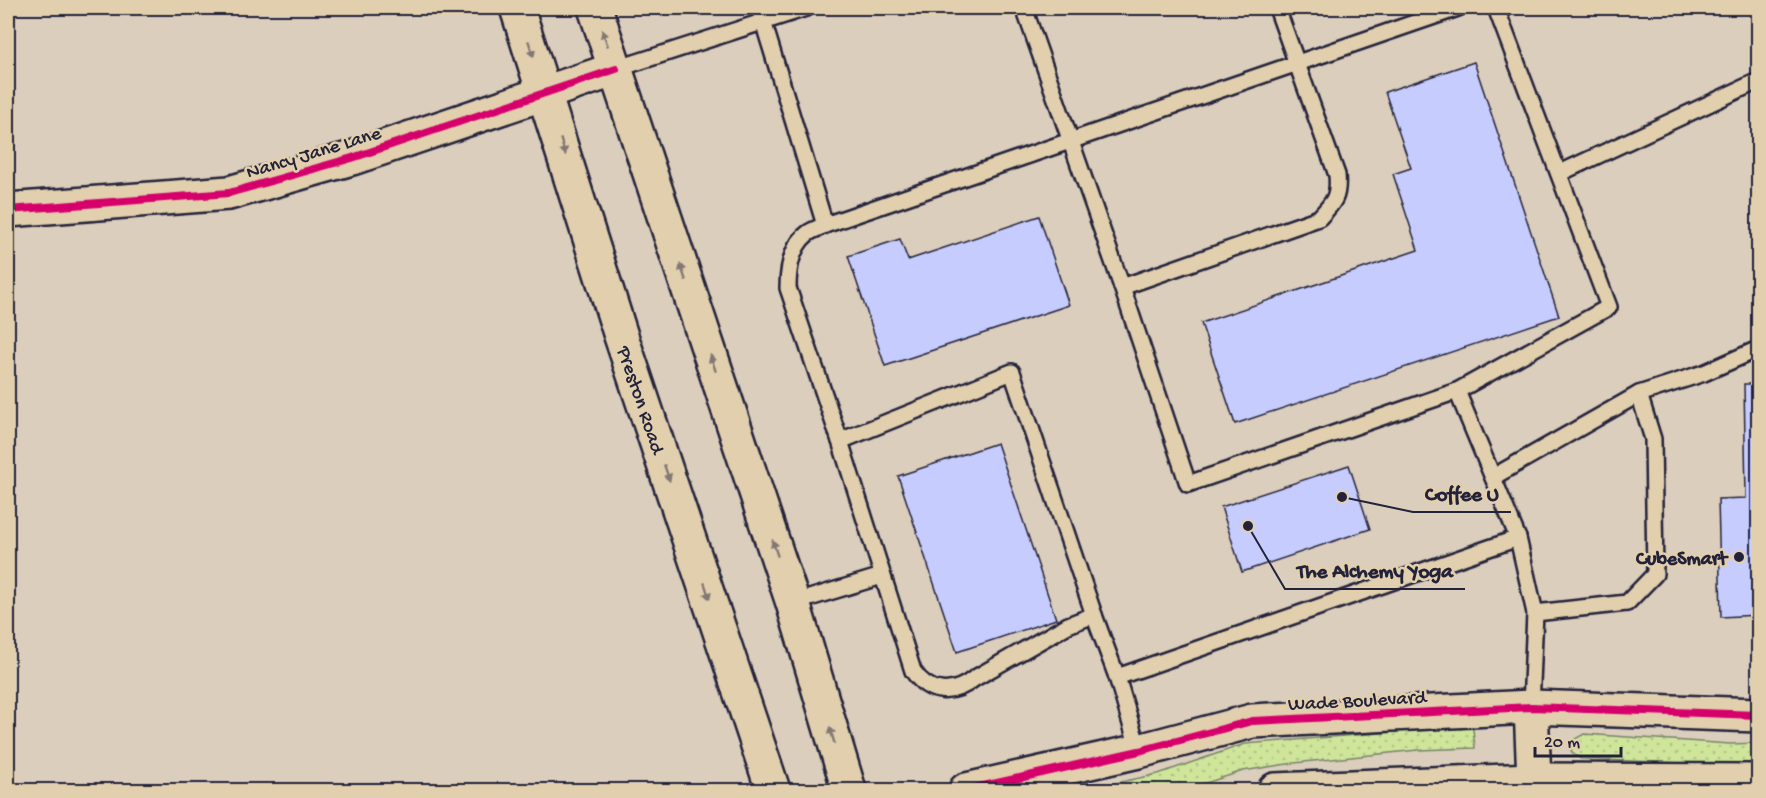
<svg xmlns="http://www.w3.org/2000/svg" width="1766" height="798" viewBox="0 0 1766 798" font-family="'Gochi Hand',sans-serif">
<defs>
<pattern id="grass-dots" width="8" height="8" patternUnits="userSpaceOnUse" patternTransform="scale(1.5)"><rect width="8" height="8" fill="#cee59a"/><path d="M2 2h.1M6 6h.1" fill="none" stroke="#b1c486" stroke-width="1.8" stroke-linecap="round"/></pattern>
</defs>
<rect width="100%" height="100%" fill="#dccebd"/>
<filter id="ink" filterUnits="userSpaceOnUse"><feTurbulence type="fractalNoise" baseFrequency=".0167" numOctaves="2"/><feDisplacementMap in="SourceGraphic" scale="12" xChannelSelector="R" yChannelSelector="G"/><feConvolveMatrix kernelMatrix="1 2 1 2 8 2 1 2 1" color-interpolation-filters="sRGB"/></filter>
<g filter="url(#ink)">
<g fill="url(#grass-dots)" stroke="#78846a" stroke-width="1.5">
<path d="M1469,726L1473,729L1475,748L1418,750L1294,763L1243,771L1184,790H1084L1158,774L1245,744Z"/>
<path d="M1584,734L1730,744L1758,743V766L1581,759L1573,754L1569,746L1575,739Z"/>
</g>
<g fill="#c6ccfe" stroke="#22223b" stroke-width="1.5">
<path d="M1474,62L1559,316L1235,424L1201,323L1418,250L1393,174L1411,168L1385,92Z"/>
<path d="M1039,216L1069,305L885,366L848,256L900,239L908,260Z"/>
<path d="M1744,384H1758V615L1721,617L1718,499L1746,498Z"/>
<path d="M997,443L1056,619L957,652L898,476Z"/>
<path d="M1349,465L1370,529L1242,572L1221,507Z"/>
</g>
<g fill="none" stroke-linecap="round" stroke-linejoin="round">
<g stroke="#22223b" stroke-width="20">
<g id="service">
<path d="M759,8L825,225"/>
<path d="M1024,8L1122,287L1188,484L1457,391L1609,307L1496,8"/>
<path d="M616,69L806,8"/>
<path d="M1560,173L1758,81"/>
<path d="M1122,287L1319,218C1334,202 1339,197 1337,175L1277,8"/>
<path d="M1457,391L1518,538L1535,613L1531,707"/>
<path d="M1639,394L1704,373L1758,349"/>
<path d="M840,441L1012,372L1094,615L1117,677L1139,751"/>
<path d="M1493,477L1639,394L1653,439L1655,574L1627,603L1535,613"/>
<path d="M793,603L882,576"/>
<path d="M1094,615L1068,625L975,678C953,696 929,695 913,671L840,441L788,288C788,270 791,247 807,234C812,230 819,228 825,225L1458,8"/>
<path d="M1117,677L1518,538"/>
</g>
</g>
<g stroke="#22223b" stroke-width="38">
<g id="tertiary">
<path d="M8,210L229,193L352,158L616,69"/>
<path d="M1531,707L1534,780"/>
<path d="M966,790L1139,751L1252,721L1531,707L1758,715"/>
<path d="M1275,790L1534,780L1758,781"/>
</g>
</g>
<g stroke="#22223b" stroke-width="38">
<g id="primary">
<path id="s1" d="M517,8L621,336L773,790"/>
<path d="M595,8L793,603L849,790"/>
</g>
</g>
<use href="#service" stroke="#e2cfad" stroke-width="15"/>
<use href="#tertiary" stroke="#e2cfad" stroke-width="33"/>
<use href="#primary" stroke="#e2cfad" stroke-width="33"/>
<g stroke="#e2cfad" stroke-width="11">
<g id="cycleway">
<path d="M8,210L229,193L352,158L616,69"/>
<path d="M966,790L1139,751L1252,721L1531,707L1758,715"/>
</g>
</g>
<use href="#cycleway" stroke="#d6006c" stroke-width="8"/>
</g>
<defs><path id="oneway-solid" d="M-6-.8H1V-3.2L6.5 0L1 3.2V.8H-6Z" transform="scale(1.5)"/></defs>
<g fill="#827874">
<use href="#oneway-solid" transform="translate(605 38) rotate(-109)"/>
<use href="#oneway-solid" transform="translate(531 49) rotate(72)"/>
<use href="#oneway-solid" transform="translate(563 147) rotate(73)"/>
<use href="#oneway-solid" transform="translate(683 272) rotate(-108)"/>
<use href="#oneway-solid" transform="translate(713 363) rotate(-108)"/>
<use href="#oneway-solid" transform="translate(667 473) rotate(71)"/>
<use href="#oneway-solid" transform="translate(775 548) rotate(-108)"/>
<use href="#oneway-solid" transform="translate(707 591) rotate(72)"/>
<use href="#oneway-solid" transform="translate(832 735) rotate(-107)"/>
</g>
</g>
<circle fill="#22223b" stroke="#e2cfad" stroke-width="2" cx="1739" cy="557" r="6"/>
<g text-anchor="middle" stroke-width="5" stroke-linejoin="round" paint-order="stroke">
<g font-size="20" fill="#22223b" stroke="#e2cfad">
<text transform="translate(313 151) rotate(-17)" y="7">Nancy Jane Lane</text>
<text dy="7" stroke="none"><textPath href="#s1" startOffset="411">Preston Road</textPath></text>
<text transform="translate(1357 699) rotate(-3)" y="7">Wade Boulevard</text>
</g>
<g font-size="20" font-weight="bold" fill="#22223b" stroke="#e2cfad" text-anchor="end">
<text x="1727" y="564">CubeSmart</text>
</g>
</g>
<path fill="none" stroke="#22223b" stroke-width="2" d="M1342 497L1413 512H1511M1248 526L1285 589H1465"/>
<g fill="#22223b" stroke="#e2cfad" stroke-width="2">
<circle cx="1342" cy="497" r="6"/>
<circle cx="1248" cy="526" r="6"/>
</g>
<g font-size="21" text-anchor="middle" font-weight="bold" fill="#22223b" stroke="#e2cfad" stroke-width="5" stroke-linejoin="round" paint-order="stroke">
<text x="1462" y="500">Coffee U</text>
<text x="1375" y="577">The Alchemy Yoga</text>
</g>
<rect width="1766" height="798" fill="none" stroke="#e2cfad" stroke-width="30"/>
<rect x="15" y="15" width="1736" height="768" fill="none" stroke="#22223b" stroke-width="2" filter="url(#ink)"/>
<path d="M1535 747v9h86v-9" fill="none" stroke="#22223b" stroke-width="3"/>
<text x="1544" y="747" font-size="18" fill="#22223b" stroke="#e2cfad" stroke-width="4.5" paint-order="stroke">20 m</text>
</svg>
